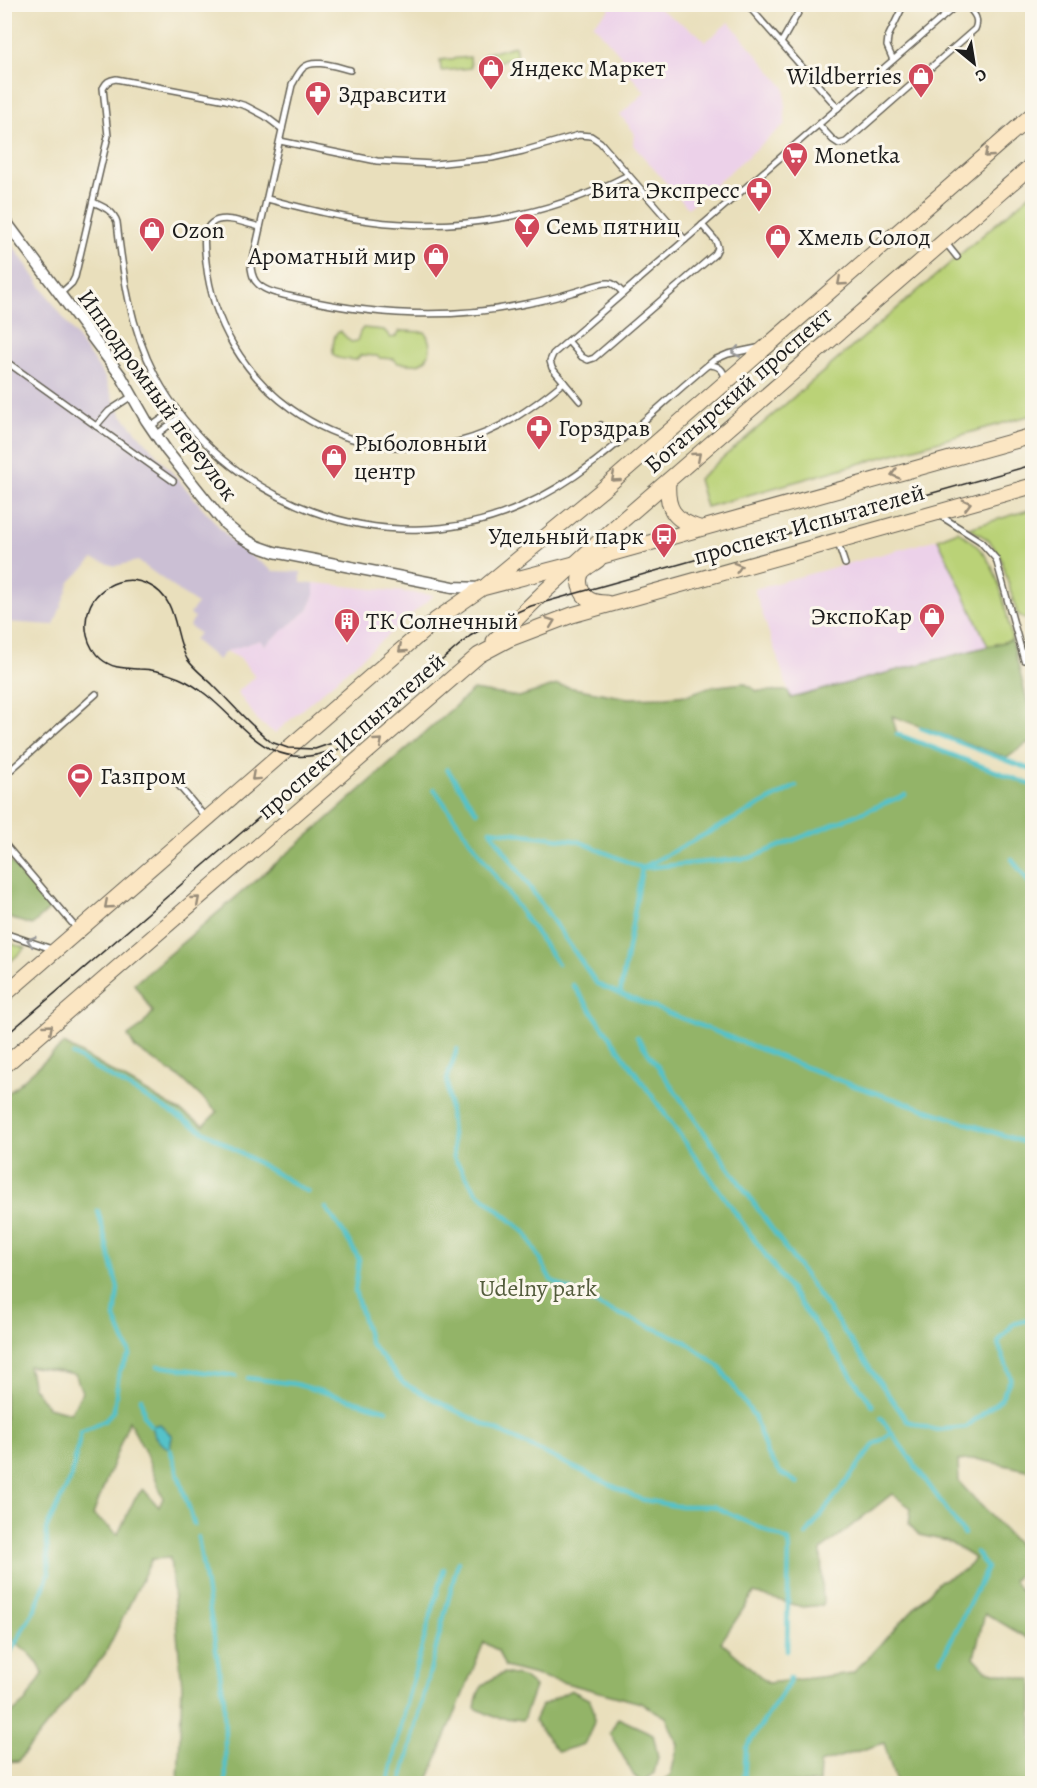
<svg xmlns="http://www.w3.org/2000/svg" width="1037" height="1788" viewBox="0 0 1037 1788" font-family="Alegreya,serif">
<rect width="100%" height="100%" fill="#fbf7ec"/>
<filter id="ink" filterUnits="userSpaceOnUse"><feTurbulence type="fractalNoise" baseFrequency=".0167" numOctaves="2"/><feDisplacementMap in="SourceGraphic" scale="12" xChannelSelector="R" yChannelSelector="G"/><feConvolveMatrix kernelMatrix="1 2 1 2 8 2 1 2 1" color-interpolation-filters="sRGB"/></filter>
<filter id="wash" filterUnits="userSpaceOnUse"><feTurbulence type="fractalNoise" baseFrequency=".008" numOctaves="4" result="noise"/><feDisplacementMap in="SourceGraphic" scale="24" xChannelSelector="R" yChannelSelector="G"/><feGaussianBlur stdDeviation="1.35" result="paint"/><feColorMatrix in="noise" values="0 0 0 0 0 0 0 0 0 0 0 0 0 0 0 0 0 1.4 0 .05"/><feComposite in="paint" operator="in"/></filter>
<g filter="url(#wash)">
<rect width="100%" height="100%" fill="#e9dfbc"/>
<g fill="#ecd1e9">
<path d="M606,5H653L698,34L705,42L729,22L785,88V124L688,208L633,145L634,132L620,115L645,92L618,61L622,57L593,24L610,9Z"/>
<path d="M938,539L988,646L791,698L754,589Z"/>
<path d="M314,583L434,595L275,733L260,723L237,692L255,677L241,659L226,651L260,640L265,645L308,610L314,597Z"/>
</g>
<path fill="#cbbfd4" d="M4,233L104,376L114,401L122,415L234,544L273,571L301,572V583H314V597L308,610L265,645L260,640L226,651L218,660L194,640L199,633L189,626L195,618L190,614L197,604L138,561L115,566L93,559L70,582L54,625L5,622Z"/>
<g fill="#bad277" stroke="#6b774a" stroke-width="1.5">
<path d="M515,46L517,56L488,65L485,54Z"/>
<path d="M470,57L471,68L441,71L440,60Z"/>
<path d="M1032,193V415L706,507L698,479Z"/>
<path d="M363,328L384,330L391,338L395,337L400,331L425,332C432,343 433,360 417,364C411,365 403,363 397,363L394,359L380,358L377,356L361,355L356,360C332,358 330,360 335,335L340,331L351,342L357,341L360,332Z"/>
<path d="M1032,509V619C1026,621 1021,617 1017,613L1001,558L989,540L969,528Z"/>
<path d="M958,531C969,539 981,548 988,560C1002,583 1006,613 1012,640L988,646L938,539Z"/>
<path d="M5,942L26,948L5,966L4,942Z"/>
</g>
<g fill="#93b468" stroke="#586842" stroke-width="1.5" fill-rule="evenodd">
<path d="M1012,640L1030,713H1032V744L1027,743L1007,758L892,716L897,734L1032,785V1471L976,1459L958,1461L959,1482L1022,1549L1026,1570L1013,1580L1032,1606V1641L985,1613L974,1657L986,1670L1032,1680V1783H896L884,1743L820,1763L819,1783H661L671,1774L678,1745L666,1717L641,1703L505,1667L498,1651L484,1642L427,1783H178L182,1686L170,1558L152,1559L105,1654L18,1761L5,1762V1719L26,1701L43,1674C37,1657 25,1649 10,1639L5,1640V1096L64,1044L204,1125L217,1112L182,1079L135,1048L128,1036L141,1027L153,1012L134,984L323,823L473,690L519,697L557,685L628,698L666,697L687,695L709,687L744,683L757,691H788L791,698ZM28,1366L75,1374L82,1392L71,1413L48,1407L33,1387ZM129,1421L145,1452L163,1498L159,1507L143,1489L135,1498L118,1534L93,1515ZM892,1494L911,1508L909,1524L919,1535L947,1541L974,1558L965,1570L940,1581L853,1673L768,1683L721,1642L754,1593L802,1607L823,1605L821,1550Z"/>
<path d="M4,854L51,908L32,925L5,917Z"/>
<path d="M504,1673L523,1677L535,1687L523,1720L494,1717L475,1708C478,1685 484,1682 504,1673Z"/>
<path d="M571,1690L590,1700C599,1719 593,1727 584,1744L558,1752L534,1721L541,1706Z"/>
<path d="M618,1718L653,1734L658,1757L654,1773L643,1783L634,1776L610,1733Z"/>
</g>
<path fill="#54c2c9" stroke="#386f72" stroke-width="1.5" d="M160,1424L172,1436L170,1449C160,1444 154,1438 151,1426Z"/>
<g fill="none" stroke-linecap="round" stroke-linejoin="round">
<g stroke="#54c2c9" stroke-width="4.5">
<path d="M921,728L1032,770"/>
<path d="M897,734L1032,785"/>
<path d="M447,769L477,812"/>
<path d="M434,789L558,964"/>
<path d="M905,795L750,858L642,868L620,994L846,1083L1032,1145"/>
<path d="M490,830L578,841L642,868L796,786"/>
<path d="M490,830L597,984L620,994"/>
<path d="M1012,859L1032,887"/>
<path d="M573,985L873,1406"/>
<path d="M637,1037L907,1421L935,1430L966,1427L1001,1399L1011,1378L998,1343L1013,1324L1032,1319"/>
<path d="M457,1049L447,1079L454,1158L476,1191L526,1233L551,1280L600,1306L683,1340L719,1366L754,1416L767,1454L781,1473L798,1483"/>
<path d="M73,1055L308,1192"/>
<path d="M326,1208L345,1235L359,1259L355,1291L370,1343L403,1383L448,1407L640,1499L676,1506H713L789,1541L787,1650"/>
<path d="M158,1366L236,1376"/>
<path d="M248,1378L295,1384L387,1410"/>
<path d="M141,1398L144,1416L151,1426"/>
<path d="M881,1418L964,1534"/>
<path d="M170,1449L194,1524"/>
<path d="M806,1535L873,1446L891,1433"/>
<path d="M198,1537L224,1699L226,1784"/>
<path d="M7,1658L36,1607L49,1574L46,1529L71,1478L81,1432L104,1421L114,1410L119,1372L130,1354L115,1318L118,1288L98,1211"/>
<path d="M941,1660L987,1568L976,1552"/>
<path d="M388,1784L407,1700L444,1569"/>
<path d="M401,1784L458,1562"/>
<path d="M744,1784L746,1748L789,1683L790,1677"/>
</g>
</g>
</g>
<g filter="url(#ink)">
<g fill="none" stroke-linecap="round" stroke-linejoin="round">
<g stroke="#646054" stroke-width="8">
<g id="service">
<path d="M750,4L752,10L838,108"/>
<path d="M781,43L803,4"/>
<path d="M893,60L887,46L888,37L904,4"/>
<path d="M350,70C337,67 313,58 303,68C298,73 295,80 292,85L251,268C252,274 253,280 258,284C267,293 285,295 297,298C371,315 450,320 525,304C541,301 558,297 574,292C583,290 600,282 609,283C615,283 619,289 623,293"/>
<path d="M819,125L833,140L839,144L846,142L975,29C980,18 973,13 966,4"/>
<path d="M280,141L377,161L434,164L492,158L523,151L579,135L591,136L600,142L685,240"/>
<path d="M267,199C301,207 335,217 370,221C459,233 549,216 628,175"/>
<path d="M93,202C103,207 113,210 117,222C123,275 130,327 155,375C223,503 385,566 520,507C595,474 651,411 714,360L728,354L757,348"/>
<path d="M260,227C247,224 224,214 212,223C201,231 205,251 206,262C219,385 337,471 458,442C499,432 532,408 564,382"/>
<path d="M945,242L957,257"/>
<path d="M60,294L72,283L75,277L108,136L103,88C106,82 109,80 116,79L226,100L246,106L265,116L282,129"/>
<path d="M568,341L582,357L588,360L594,358L715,254L718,248L716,241L702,225"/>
<path d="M4,360L173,481"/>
<path d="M708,365C718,365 724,369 725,379"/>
<path d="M580,401L552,368L550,361L553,354L958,4"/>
<path d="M601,425L617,443"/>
<path d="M96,426L109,411L132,396"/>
<path d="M150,427L176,409"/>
<path d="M156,435L181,416"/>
<path d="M939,515L980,541L996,559L1024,660L1032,657"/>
<path d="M838,543L845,564"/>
<path d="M4,776L96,694"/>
<path d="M174,780L206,818"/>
<path d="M4,843L77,929"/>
<path d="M4,933L52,949"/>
</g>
</g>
<g stroke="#646054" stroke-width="13">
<path id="minor" d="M4,219L121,376L146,420L167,451L225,524L241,537L257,546L274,552L453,587L482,588"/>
</g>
<g stroke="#646054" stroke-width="17">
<g id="secondary">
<path d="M668,481C666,508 673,520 699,528"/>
<path d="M598,560C593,564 586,567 582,572C579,577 579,581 580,586C584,600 593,603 606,603"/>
<path d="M487,585L601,491L1032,115"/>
<path d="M494,641L542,594L624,519L1032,165"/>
<path d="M4,995L436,620L482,588L574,564L1032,436"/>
<path d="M4,1066L479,655L509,639L572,615L1032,486"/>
</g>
</g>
<use href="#service" stroke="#fff" stroke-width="5"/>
<use href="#minor" stroke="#fff" stroke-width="10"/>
<use href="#secondary" stroke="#fbe6c3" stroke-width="15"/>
<g stroke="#1c1c1c" stroke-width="1.5">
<path d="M333,750C257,779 237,703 179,678C167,673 153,669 139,669C125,668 113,669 101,659C87,647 82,626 89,609C93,596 105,586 118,582C128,579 139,580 149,585C179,599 173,634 187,659C193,668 205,677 213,685C232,704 250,725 271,742L288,748L315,749L338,741"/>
<path d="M4,1037L470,636L490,624L531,606L1032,465"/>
</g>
</g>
<defs><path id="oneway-chevron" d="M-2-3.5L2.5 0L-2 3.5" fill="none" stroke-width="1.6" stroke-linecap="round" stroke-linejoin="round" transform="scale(1.5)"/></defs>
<g stroke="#978b78">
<use href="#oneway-chevron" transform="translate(988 154) rotate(139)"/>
<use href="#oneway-chevron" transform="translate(841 282) rotate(139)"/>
<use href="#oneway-chevron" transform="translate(697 456) rotate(-41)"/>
<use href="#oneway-chevron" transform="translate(895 474) rotate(165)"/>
<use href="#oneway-chevron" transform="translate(615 478) rotate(139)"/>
<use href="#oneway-chevron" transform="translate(967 504) rotate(-15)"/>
<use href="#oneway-chevron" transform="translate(738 567) rotate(-16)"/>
<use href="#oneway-chevron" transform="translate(551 622) rotate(-21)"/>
<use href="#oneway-chevron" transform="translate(402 649) rotate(139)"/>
<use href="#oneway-chevron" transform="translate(379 742) rotate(-41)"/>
<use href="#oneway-chevron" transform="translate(255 777) rotate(138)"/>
<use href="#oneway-chevron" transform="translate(196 900) rotate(-41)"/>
<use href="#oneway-chevron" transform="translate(108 905) rotate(139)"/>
<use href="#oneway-chevron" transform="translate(49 1028) rotate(-41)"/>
</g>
<g stroke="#999">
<use href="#oneway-chevron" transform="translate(736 352) rotate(169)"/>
<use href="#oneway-chevron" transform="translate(31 941) rotate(-162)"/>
</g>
</g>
<defs>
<g id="shop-pin" transform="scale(1.35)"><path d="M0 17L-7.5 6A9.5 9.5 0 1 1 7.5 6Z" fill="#d1495b" stroke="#fbf7ec"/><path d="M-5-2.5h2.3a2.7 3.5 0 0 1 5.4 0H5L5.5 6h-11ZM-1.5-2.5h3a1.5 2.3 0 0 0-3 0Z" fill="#fff"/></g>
<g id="pharmacy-pin" transform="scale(1.35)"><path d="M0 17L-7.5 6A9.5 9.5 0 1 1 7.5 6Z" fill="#d1495b" stroke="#fbf7ec"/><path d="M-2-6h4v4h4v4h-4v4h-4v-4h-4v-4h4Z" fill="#fff"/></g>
<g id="supermarket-pin" transform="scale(1.35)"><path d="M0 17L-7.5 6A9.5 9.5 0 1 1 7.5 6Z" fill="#d1495b" stroke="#fbf7ec"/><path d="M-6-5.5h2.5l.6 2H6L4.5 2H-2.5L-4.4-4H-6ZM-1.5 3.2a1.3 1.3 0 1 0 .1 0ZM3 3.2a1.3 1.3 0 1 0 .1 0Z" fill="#fff"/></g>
<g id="bar-pin" transform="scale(1.35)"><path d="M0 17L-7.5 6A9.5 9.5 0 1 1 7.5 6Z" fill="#d1495b" stroke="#fbf7ec"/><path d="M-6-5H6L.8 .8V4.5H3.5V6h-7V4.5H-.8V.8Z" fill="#fff"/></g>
<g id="bus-pin" transform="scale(1.35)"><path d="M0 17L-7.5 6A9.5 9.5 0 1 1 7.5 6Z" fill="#d1495b" stroke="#fbf7ec"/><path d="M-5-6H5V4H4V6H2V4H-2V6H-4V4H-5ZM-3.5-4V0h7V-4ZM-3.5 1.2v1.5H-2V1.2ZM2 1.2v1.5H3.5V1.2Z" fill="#fff"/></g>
<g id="building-pin" transform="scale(1.35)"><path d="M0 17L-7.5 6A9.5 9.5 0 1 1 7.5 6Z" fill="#d1495b" stroke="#fbf7ec"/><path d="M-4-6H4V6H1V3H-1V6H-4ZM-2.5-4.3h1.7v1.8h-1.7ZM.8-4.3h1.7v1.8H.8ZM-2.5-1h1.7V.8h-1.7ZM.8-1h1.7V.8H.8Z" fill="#fff"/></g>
<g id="stadium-pin" transform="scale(1.35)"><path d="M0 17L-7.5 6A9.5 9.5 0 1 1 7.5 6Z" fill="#d1495b" stroke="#fbf7ec"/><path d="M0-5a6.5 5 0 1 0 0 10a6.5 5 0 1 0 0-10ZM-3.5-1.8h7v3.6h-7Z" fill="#fff"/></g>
</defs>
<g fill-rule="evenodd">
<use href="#shop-pin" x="491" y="68"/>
<use href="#shop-pin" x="921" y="76"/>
<use href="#pharmacy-pin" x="318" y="94"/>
<use href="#supermarket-pin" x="795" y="155"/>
<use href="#pharmacy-pin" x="759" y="190"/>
<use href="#bar-pin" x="527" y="226"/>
<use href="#shop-pin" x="152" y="230"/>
<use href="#shop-pin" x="778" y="237"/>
<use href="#shop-pin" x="436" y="256"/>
<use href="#pharmacy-pin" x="539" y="428"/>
<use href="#shop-pin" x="334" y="457"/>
<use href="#bus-pin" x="664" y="536"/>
<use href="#shop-pin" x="932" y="616"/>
<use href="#building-pin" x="347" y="621"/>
<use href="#stadium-pin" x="80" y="776"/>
</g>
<g text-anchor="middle" stroke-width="6" stroke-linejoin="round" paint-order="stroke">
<g font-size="24" fill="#1c1c1c" stroke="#fbf7ec" text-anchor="start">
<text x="510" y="76">Яндекс Маркет</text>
<text x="902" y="84" text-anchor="end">Wildberries</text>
<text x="338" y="102">Здравсити</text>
<text x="814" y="163">Monetka</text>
<text x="740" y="198" text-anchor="end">Вита Экспресс</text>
<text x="546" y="234">Семь пятниц</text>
<text x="172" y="238">Ozon</text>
<text x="798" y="245">Хмель Солод</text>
<text x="416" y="264" text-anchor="end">Ароматный мир</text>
<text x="558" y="436">Горздрав</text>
<text x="354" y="451">Рыболовный<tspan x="354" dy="28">центр</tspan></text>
<text x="644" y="544" text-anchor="end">Удельный парк</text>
<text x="912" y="624" text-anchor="end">ЭкспоКар</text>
<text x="366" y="629">ТК Солнечный</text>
<text x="100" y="784">Газпром</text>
</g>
<g font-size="24" fill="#1c1c1c" stroke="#fbf7ec">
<text transform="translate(738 390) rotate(-41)" y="8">Богатырский проспект</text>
<text transform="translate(158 395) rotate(54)" y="8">Ипподромный переулок</text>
<text transform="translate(809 524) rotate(-16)" y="8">проспект Испытателей</text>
<text transform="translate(351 736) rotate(-41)" y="8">проспект Испытателей</text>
</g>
<g font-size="24" fill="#535c3c" stroke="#fbf7ec">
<text x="538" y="1296">Udelny park</text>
</g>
</g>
<rect width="1037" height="1788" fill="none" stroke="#fbf7ec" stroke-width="24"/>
<g transform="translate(974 63) rotate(150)" stroke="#fbf7ec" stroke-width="4.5" paint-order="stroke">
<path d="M0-4.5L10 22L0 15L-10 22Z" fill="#1c1c1c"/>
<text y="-9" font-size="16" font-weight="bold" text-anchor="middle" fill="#1c1c1c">С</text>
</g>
</svg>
